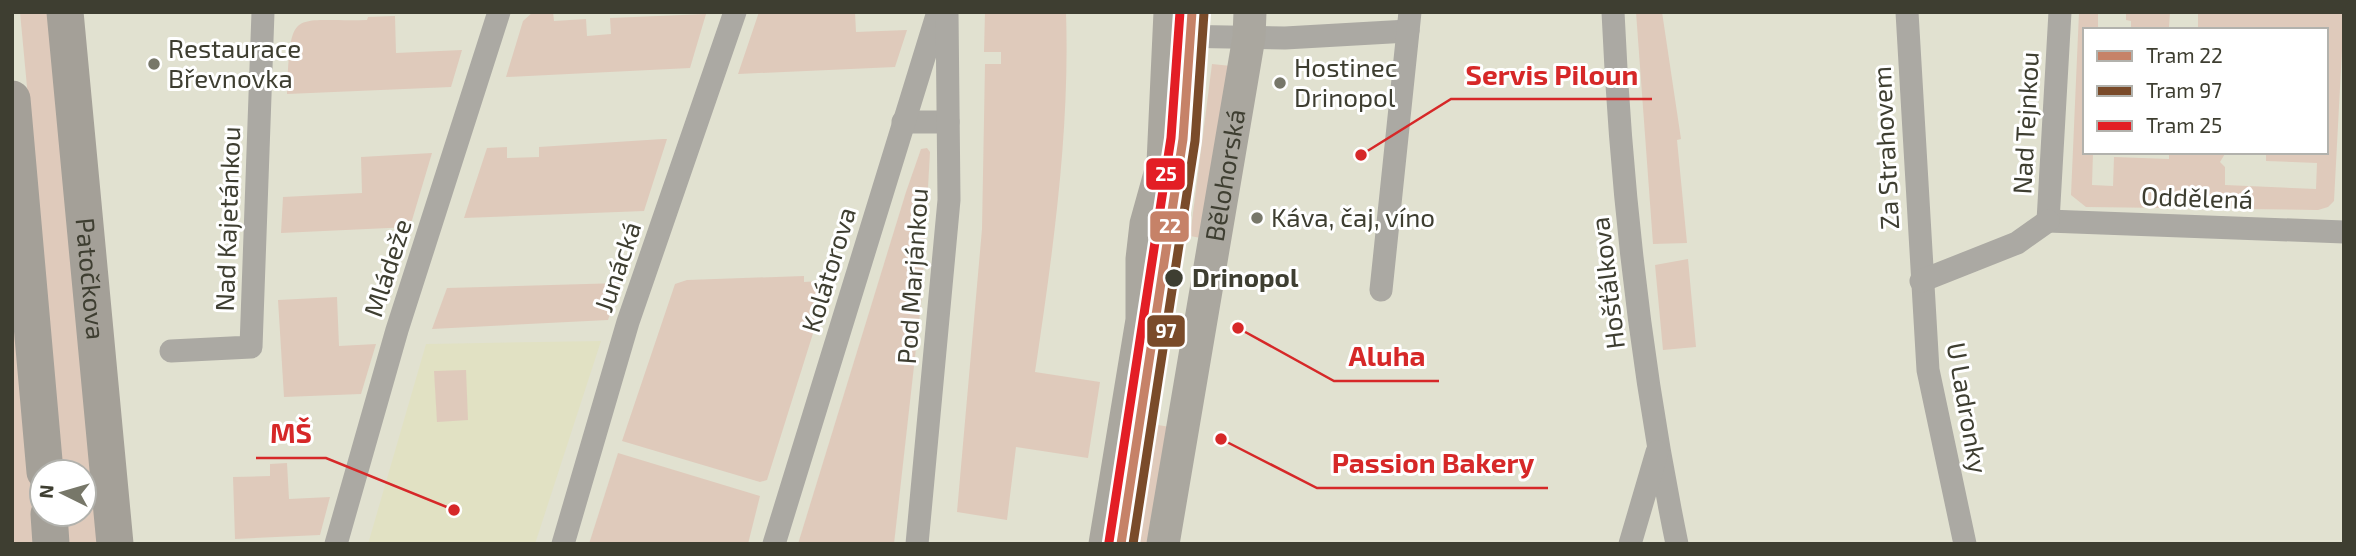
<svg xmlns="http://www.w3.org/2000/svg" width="2356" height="556" viewBox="0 0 2356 556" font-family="'Exo 2',sans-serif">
<rect width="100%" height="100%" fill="#e1e1d0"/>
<path fill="#e1e1c3" d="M601,341L535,544H368L426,344Z"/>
<g fill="#dfcabb">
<path d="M20,12H48L98,544H69L66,514H84V472H63Z"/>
<path d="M533,12H553L554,21L586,19L587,36L611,34L610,18L706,14L690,68L506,77L523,21Z"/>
<path d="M759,12H855L856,32L907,30L895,67L738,74Z"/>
<path d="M985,12H1066C1070,132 1053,251 1035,372L1100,382L1088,458L1016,447L1007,520L957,512L982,229L985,64H1001V52H984Z"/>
<path d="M1636,12H1662L1681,139L1677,140L1687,243L1653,244Z"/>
<path d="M2079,12H2098V30H2085V152H2093L2092,185L2113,186L2114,157L2169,159V152H2226L2220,162L2225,167V185L2316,189L2317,163L2266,161V152H2326V30H2198V12H2344L2334,201L2328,207L2318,210L2086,207L2071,195Z"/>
<path d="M2126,12H2170L2169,27H2131V21L2126,20Z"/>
<path d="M395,16L396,53L462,50L451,87L287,94C291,6 290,22 367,20L368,17Z"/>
<path d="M1212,64L1231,66L1206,239L1190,236Z"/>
<path d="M663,139H667L644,211L464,218L487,148L507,147V158L539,157V147Z"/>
<path d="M927,148L930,152L922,295L894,544H798L906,192L921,149Z"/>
<path d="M432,153L410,227L281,233L283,197L362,193L361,157Z"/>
<path d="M1688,259L1696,347L1663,350L1655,265Z"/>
<path d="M12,261L39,544H12Z"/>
<path d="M820,275L831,276L767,480L760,482L622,441L675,284L687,280L804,276V282L820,281Z"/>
<path d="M621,283L608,320L432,329L447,288Z"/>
<path d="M337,297L339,346L376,344L361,394L284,397L278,300Z"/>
<path d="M466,370L468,420L437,422L434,371Z"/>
<path d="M1134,421L1176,428L1157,544H1115Z"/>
<path d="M618,453L760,496L748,544H589Z"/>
<path d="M287,463L289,499L330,497L320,535L235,539L233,477L270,476V464Z"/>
</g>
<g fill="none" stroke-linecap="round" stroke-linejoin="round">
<g stroke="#aba9a3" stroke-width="23">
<path d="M1613,12C1621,190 1641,369 1677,544"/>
<path d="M1907,12L1928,370L1965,544"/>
<path d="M1170,36L1285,38L1408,31"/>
<path d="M903,122H948"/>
<path d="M2048,221L2344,232"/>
<path d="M2048,221L2060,12"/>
<path d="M1921,281L2017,243L2048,221"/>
<path d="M1381,290L1410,12"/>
<path d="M171,351L251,347L263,12"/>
<path d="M336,544L397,330L499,12"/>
<path d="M563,544L628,322L735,12"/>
<path d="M774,544L938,12"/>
<path d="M917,544L949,200L947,12"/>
<path d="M1630,544L1657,452"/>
</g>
<g stroke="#aaa79f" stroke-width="33">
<path d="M1105,544L1142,320V259L1146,224L1163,163L1170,12"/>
<path id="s1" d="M1163,544L1249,37L1250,12"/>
</g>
<g stroke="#a4a098" stroke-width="37">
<path id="s2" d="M65,12L115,544"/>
<path d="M12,99L45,472"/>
<path d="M49,514L51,544"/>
</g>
<g stroke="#fff" stroke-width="14">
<path id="tram-1" d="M1121,544L1183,139L1192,12"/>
</g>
<g stroke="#fff" stroke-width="14">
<path id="tram-2" d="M1133,544L1195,141L1204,13"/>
</g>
<g stroke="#fff" stroke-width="14">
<path id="tram-3" d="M1109,542L1171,138L1180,12"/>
</g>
<use href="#tram-1" stroke="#c68268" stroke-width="9"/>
<use href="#tram-2" stroke="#7a4b2a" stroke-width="9"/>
<use href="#tram-3" stroke="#e31e25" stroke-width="9"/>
</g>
<g fill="#777769" stroke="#fff" stroke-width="2.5">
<circle cx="154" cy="64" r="7"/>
<circle cx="1280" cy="83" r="7"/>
<circle cx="1257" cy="218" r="7"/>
</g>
<circle fill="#3e3e31" stroke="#fff" stroke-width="2.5" cx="1174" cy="278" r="10"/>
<g text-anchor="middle" stroke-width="6" stroke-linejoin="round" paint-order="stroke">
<g font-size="26" fill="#3e3e31" stroke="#fff" text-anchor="start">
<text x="168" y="58">Restaurace<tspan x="168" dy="30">Břevnovka</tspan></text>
<text x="1294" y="77">Hostinec<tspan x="1294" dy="30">Drinopol</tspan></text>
<text x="1271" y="227">Káva, čaj, víno</text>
</g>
<g font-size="26" fill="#3e3e31" stroke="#fff">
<text transform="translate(2026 123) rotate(-87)" y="9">Nad Tejnkou</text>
<text transform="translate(1886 148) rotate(-93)" y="9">Za Strahovem</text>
<text dy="9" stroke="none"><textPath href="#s1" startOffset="374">Bělohorská</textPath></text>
<text transform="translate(2197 198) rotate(2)" y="9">Oddělená</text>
<text transform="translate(228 219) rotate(-88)" y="9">Nad Kajetánkou</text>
<text transform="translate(618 267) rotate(-71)" y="9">Junácká</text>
<text transform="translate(388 268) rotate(-72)" y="9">Mládeže</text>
<text transform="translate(829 270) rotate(-73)" y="9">Kolátorova</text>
<text transform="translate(913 276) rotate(-86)" y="9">Pod Marjánkou</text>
<text dy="9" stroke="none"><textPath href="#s2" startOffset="268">Patočkova</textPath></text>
<text transform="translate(1608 283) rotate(-97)" y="9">Hošťálkova</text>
<text transform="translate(1967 408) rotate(80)" y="9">U Ladronky</text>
</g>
<g font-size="26" font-weight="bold" fill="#3e3e31" stroke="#fff" text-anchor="start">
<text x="1192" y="287">Drinopol</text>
</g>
</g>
<path fill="none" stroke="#d62828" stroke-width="2.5" d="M1361 155L1451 99H1652M1238 328L1334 381H1439M454 510L326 458H256M1221 439L1317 488H1548"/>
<g fill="#d62828" stroke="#fff" stroke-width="2.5">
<circle cx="1361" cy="155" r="7"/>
<circle cx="1238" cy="328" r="7"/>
<circle cx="454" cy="510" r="7"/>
<circle cx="1221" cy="439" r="7"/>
</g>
<g font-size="28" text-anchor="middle" font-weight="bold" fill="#d62828" stroke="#fff" stroke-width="6" stroke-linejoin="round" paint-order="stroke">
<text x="1552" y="85">Servis Piloun</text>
<text x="1387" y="366">Aluha</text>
<text x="291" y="443">MŠ</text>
<text x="1433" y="473">Passion Bakery</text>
</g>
<g stroke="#fff" stroke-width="2.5">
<rect x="1145" y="157" width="41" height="34" rx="7" fill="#e31e25"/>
<rect x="1149" y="210" width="41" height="33" rx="7" fill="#c68268"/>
<rect x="1146" y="314" width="40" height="34" rx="7" fill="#7a4b2a"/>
</g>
<g font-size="19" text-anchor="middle" font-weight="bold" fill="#fff">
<text x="1166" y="181">25</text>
<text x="1170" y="233">22</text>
<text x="1166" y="338">97</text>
</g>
<rect width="2356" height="556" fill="none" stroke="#3e3e31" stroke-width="28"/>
<rect x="2083" y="28" width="245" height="126" fill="#ffffff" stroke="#b2b2ad" stroke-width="2"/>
<rect x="2097" y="51" width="35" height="10" fill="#c68268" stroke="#b2b2ad" stroke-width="2"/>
<text x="2146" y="63" font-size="21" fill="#3e3e31">Tram 22</text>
<rect x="2097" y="86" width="35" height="10" fill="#7a4b2a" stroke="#b2b2ad" stroke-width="2"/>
<text x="2146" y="98" font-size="21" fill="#3e3e31">Tram 97</text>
<rect x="2097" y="121" width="35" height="10" fill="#e31e25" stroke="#b2b2ad" stroke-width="2"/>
<text x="2146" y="133" font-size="21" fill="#3e3e31">Tram 25</text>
<g transform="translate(63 493) rotate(275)"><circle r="33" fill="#ffffff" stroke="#b2b2ad" stroke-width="2"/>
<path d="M0-5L12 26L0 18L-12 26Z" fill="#777769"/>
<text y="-10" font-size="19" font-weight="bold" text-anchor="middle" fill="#3e3e31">N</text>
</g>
</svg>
